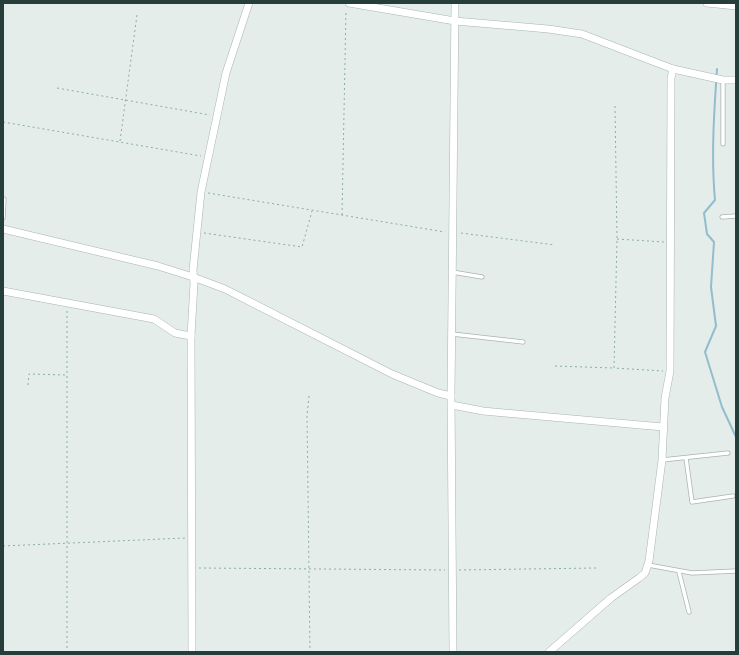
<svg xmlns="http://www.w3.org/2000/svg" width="739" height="655" viewBox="0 0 739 655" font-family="'Exo 2',sans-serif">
<rect width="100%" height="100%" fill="#e5edeb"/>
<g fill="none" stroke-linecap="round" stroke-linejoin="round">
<path stroke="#92bdcd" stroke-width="2" d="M717,69C714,113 711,157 715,200L704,213L707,234L714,242L711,287L716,326L705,352L722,407L736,437"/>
<g stroke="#a8b5b2" stroke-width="5">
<g id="lane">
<path d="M723,144V80"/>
<path d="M722,217L736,216"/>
<path d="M3,218L4,199"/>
<path d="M452,272L482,277"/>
<path d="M452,334L523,342"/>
<path d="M686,458L692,502L733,496"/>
<path d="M662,460L728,453"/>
<path d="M648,565L692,573L736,571"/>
<path d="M679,572L689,612"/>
</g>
</g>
<g stroke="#a8b5b2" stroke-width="8">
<g id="street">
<path d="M349,3L455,21L548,29L582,34L673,69L723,80H736"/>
<path d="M707,3L736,6"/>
<path d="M3,229L158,266L193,277L225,289L392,374L438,393L451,396"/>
<path d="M3,291L154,319L175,333L191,336"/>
<path d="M452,405L483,411L663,427"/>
<path d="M192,652L191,336L194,283L193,270L201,192L226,73L249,3"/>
<path d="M453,652L451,396L455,3"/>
<path d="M549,652L611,598L639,578L645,573L649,561L662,460L665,398L670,371L671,78L673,69"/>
</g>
</g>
<g stroke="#88aea7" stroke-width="1" stroke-dasharray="2 3" stroke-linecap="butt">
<path d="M57,88L210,115"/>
<path d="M615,106L617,239L614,368L663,371"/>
<path d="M3,122L201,156"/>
<path d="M120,141L137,15"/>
<path d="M208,193L445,232"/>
<path d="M342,215L346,10"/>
<path d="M204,233L302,247L312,211"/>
<path d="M461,233L555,245"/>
<path d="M617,239L664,242"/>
<path d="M67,311V652"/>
<path d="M555,366L613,368"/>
<path d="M28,385L29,374L66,375"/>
<path d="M309,396L307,416L310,652"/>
<path d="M3,546L185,538"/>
<path d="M199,568L445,570"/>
<path d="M459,570L596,568"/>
</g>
<use href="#lane" stroke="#fff" stroke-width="3.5"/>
<use href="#street" stroke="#fff" stroke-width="7"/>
</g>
<rect width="739" height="655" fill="none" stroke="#263e3a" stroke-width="8"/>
</svg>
